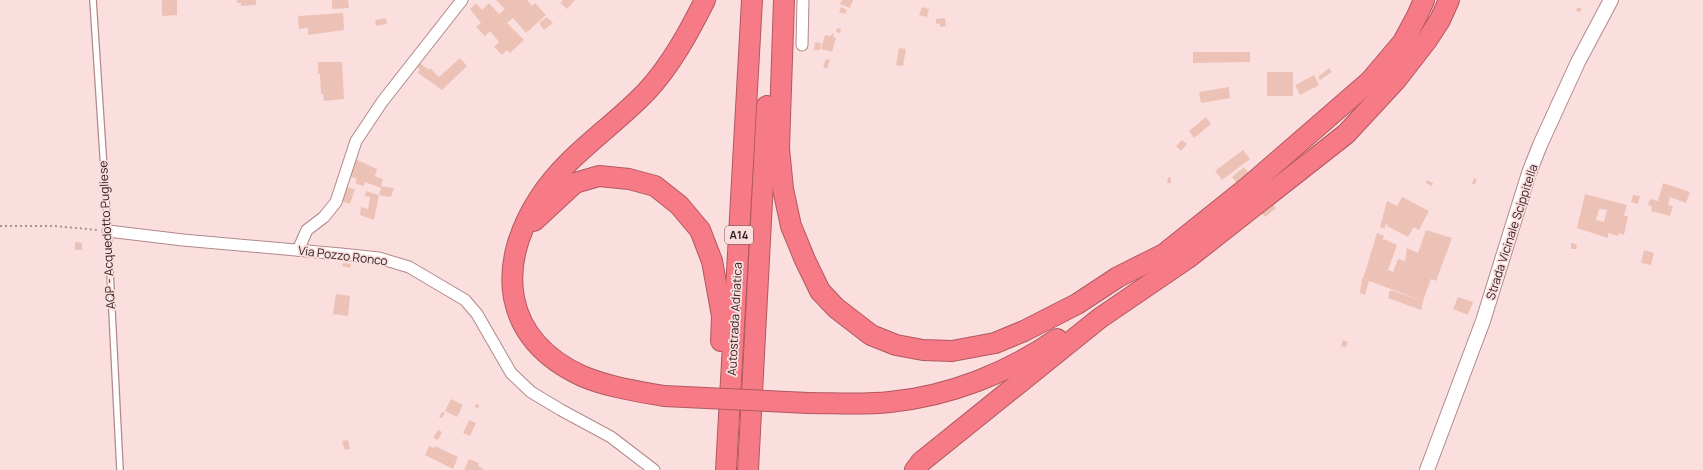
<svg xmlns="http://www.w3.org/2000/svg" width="1703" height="470" viewBox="0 0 1703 470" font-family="Manrope,sans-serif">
<rect width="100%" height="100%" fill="#fbdfdf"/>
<g fill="#edc2b6" fill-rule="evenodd">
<path d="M162,0H177V15L162,16Z"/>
<path d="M237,0H256V4L255,5L241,6V3H237Z"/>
<path d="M332,0H348L349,8L332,9Z"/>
<path d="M496,0H527L532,6L535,3L546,15L526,33L513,18L507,23L524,40L510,53L507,50L502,55L494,47L499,42L490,31L485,36L476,27L481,23L470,9L476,3L482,10L489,3L499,14L505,9Z"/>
<path d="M563,0H575L567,9L560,3Z"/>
<path d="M842,0H853L850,8L840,4Z"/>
<path d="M841,7L847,10L845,14L839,12Z"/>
<path d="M922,7L929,9L927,17L919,15Z"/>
<path d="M1577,8H1581V12L1576,11Z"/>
<path d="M343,13L344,30L308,35V28L299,29L298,16Z"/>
<path d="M547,17L553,23L544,30L539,23Z"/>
<path d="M386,18L387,24L376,26L375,20Z"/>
<path d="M945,18L946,26L940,27V23L936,24V19Z"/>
<path d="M837,28L841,29L840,33L836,32Z"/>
<path d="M832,33L834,34L833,37L836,38L832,52L821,49L825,35L831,36Z"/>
<path d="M815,42L821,43L820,50H814Z"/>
<path d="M899,48L906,49L903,66L896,65Z"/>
<path d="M1193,52H1250V62L1193,63Z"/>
<path d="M460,58L467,66L442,90L418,73L420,69L417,67L420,63L429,70L430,68L439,77Z"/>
<path d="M826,59L830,60L827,69L823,67Z"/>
<path d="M318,62H342L344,99L324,101L323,94H321L320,74H318Z"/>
<path d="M1329,68L1332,72L1320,80L1318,77Z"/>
<rect x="1267" y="72" width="26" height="24"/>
<path d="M1314,75L1319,85L1300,95L1295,85Z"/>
<path d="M1229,87L1230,98L1201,103L1199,92Z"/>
<path d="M1206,117L1211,124L1194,138L1189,131Z"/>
<path d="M1182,140L1187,144L1181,151L1176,146Z"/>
<path d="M1243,150L1250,159L1222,180L1215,171Z"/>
<path d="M355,159L377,169L375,176L383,179L381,186L394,188L391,197L379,195L381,188L365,182L364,186L355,183L357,179L349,176Z"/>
<path d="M1244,167L1276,208L1265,217L1232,177Z"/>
<path d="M1168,177L1171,178V183H1167Z"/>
<path d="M1474,178L1477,179L1475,184H1472Z"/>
<path d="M1427,180L1433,183L1432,186L1426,183Z"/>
<path d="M1663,183L1690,192L1686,203L1670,197L1668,205L1673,206L1670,216L1651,211L1652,206L1648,205L1650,199L1658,201Z"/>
<path d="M345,187L355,189L350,204L341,201Z"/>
<path d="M366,191L379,195L374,220L360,215L361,207L368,209L370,197L365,196Z"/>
<path d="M1585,194L1627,205L1624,216H1628L1624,235L1619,233L1618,236L1608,233V238L1577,228ZM1599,209L1607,210L1604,222L1596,220Z"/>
<path d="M1633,195L1640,196L1638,204L1631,202Z"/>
<path d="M1402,197L1429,211L1419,230L1414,227L1408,237L1387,226L1388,225L1386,224L1384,229L1380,227L1387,201L1397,206Z"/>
<path d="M1426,230L1452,238L1436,281L1431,279L1423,301L1369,281L1365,295L1360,293L1362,278L1363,279L1377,233L1384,236L1382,241L1384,239L1397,245L1388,270L1393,272L1398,259L1405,261L1407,248L1418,253Z"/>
<path d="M75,242L82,243V250H75Z"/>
<path d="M1571,243L1577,244L1576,249H1571Z"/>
<path d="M1644,250L1654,253L1651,265L1641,263Z"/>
<path d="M343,263L351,264L350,268L342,266Z"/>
<path d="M1390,290L1423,301L1421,310L1388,298Z"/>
<path d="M336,294L350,296L348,316L333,314Z"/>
<path d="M1458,297L1473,302L1468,315L1453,309Z"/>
<path d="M1343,340L1348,342L1346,347L1341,346Z"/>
<path d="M451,399L463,405L457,417L445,411Z"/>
<circle cx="477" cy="406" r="2"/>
<path d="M442,412L445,413L442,418L439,417Z"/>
<path d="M469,420L476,423L470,436L463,433Z"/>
<path d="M438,430L442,432L438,440L433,438Z"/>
<path d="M348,440L350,449L345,450L342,441Z"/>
<path d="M429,446L434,448L435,446L458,457L453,469L425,455Z"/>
<path d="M469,459L479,463L478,466L485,470H464Z"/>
</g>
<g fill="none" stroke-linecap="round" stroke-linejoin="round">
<g stroke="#b2888a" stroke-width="8">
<path id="service" d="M93,0L108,231L120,470"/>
</g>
<g stroke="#b2888a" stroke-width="13">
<g id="minor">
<path d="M802,45L803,0"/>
<path d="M108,231L183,240L341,254L379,258L409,267L465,300L477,314L511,373L531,392L561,410L611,437L654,470"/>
<path d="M298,250L307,230L324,217L336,202L356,141L382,102L462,0"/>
</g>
</g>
<g stroke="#b2888a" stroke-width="16">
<path id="tertiary" d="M1427,470L1483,321L1529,173L1540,145L1578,62L1611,0"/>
</g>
<g stroke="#b05961" stroke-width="22">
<g id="motorway">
<path d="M784,0L779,148L783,189L791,226L805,260L820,291L836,308L871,335L896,345L923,350L952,351L995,343L1024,331L1077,304L1118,277L1164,254L1249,186L1370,81L1403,42L1417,16L1424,0"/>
<path d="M534,221L575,183L599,176L629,179L655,186L679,205L700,230L712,261L722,316L721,341"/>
<path d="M664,396C636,391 608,387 582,376C502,339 495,266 540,197C568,154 612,128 647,91C671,65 689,32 705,0"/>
<path d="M808,403C835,403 863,405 890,402C950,396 1008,373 1057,339"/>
<path d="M726,470L752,0"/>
<path d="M748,470L767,106"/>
<path d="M915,470L921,462L1100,318L1188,258L1346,134L1396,80L1427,40L1440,20L1449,0"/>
</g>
</g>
<path stroke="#aa9393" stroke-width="2" stroke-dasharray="2 3" stroke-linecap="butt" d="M0,226H55L97,230"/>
<use href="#service" stroke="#fff" stroke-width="5.5"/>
<use href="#minor" stroke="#fff" stroke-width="11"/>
<use href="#tertiary" stroke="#fff" stroke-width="14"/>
<use href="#motorway" stroke="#f77b86" stroke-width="20"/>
<g stroke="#b05961" stroke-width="22" stroke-linecap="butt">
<path id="motorway-bridge" d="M664,396L808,403"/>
</g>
<use href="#motorway-bridge" stroke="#f77b86" stroke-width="20"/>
</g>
<g text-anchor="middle" stroke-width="3.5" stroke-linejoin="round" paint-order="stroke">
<rect fill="#fbdfdf" stroke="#695556" stroke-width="1" x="725" y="226" width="28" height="18" rx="3"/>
<g font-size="11" font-weight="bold" fill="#2b1a1b">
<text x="739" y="239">A14</text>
</g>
<g font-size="12" fill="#2b1a1b" stroke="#fbdfdf">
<text transform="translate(1512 232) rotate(-72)" y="4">Strada Vicinale Scippitella</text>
<text transform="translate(107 235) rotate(-93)" y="4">AQP - Acquedotto Pugliese</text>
<text transform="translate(343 256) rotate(7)" y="4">Via Pozzo Ronco</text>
<text transform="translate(735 319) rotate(-87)" y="4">Autostrada Adriatica</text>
</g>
</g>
</svg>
